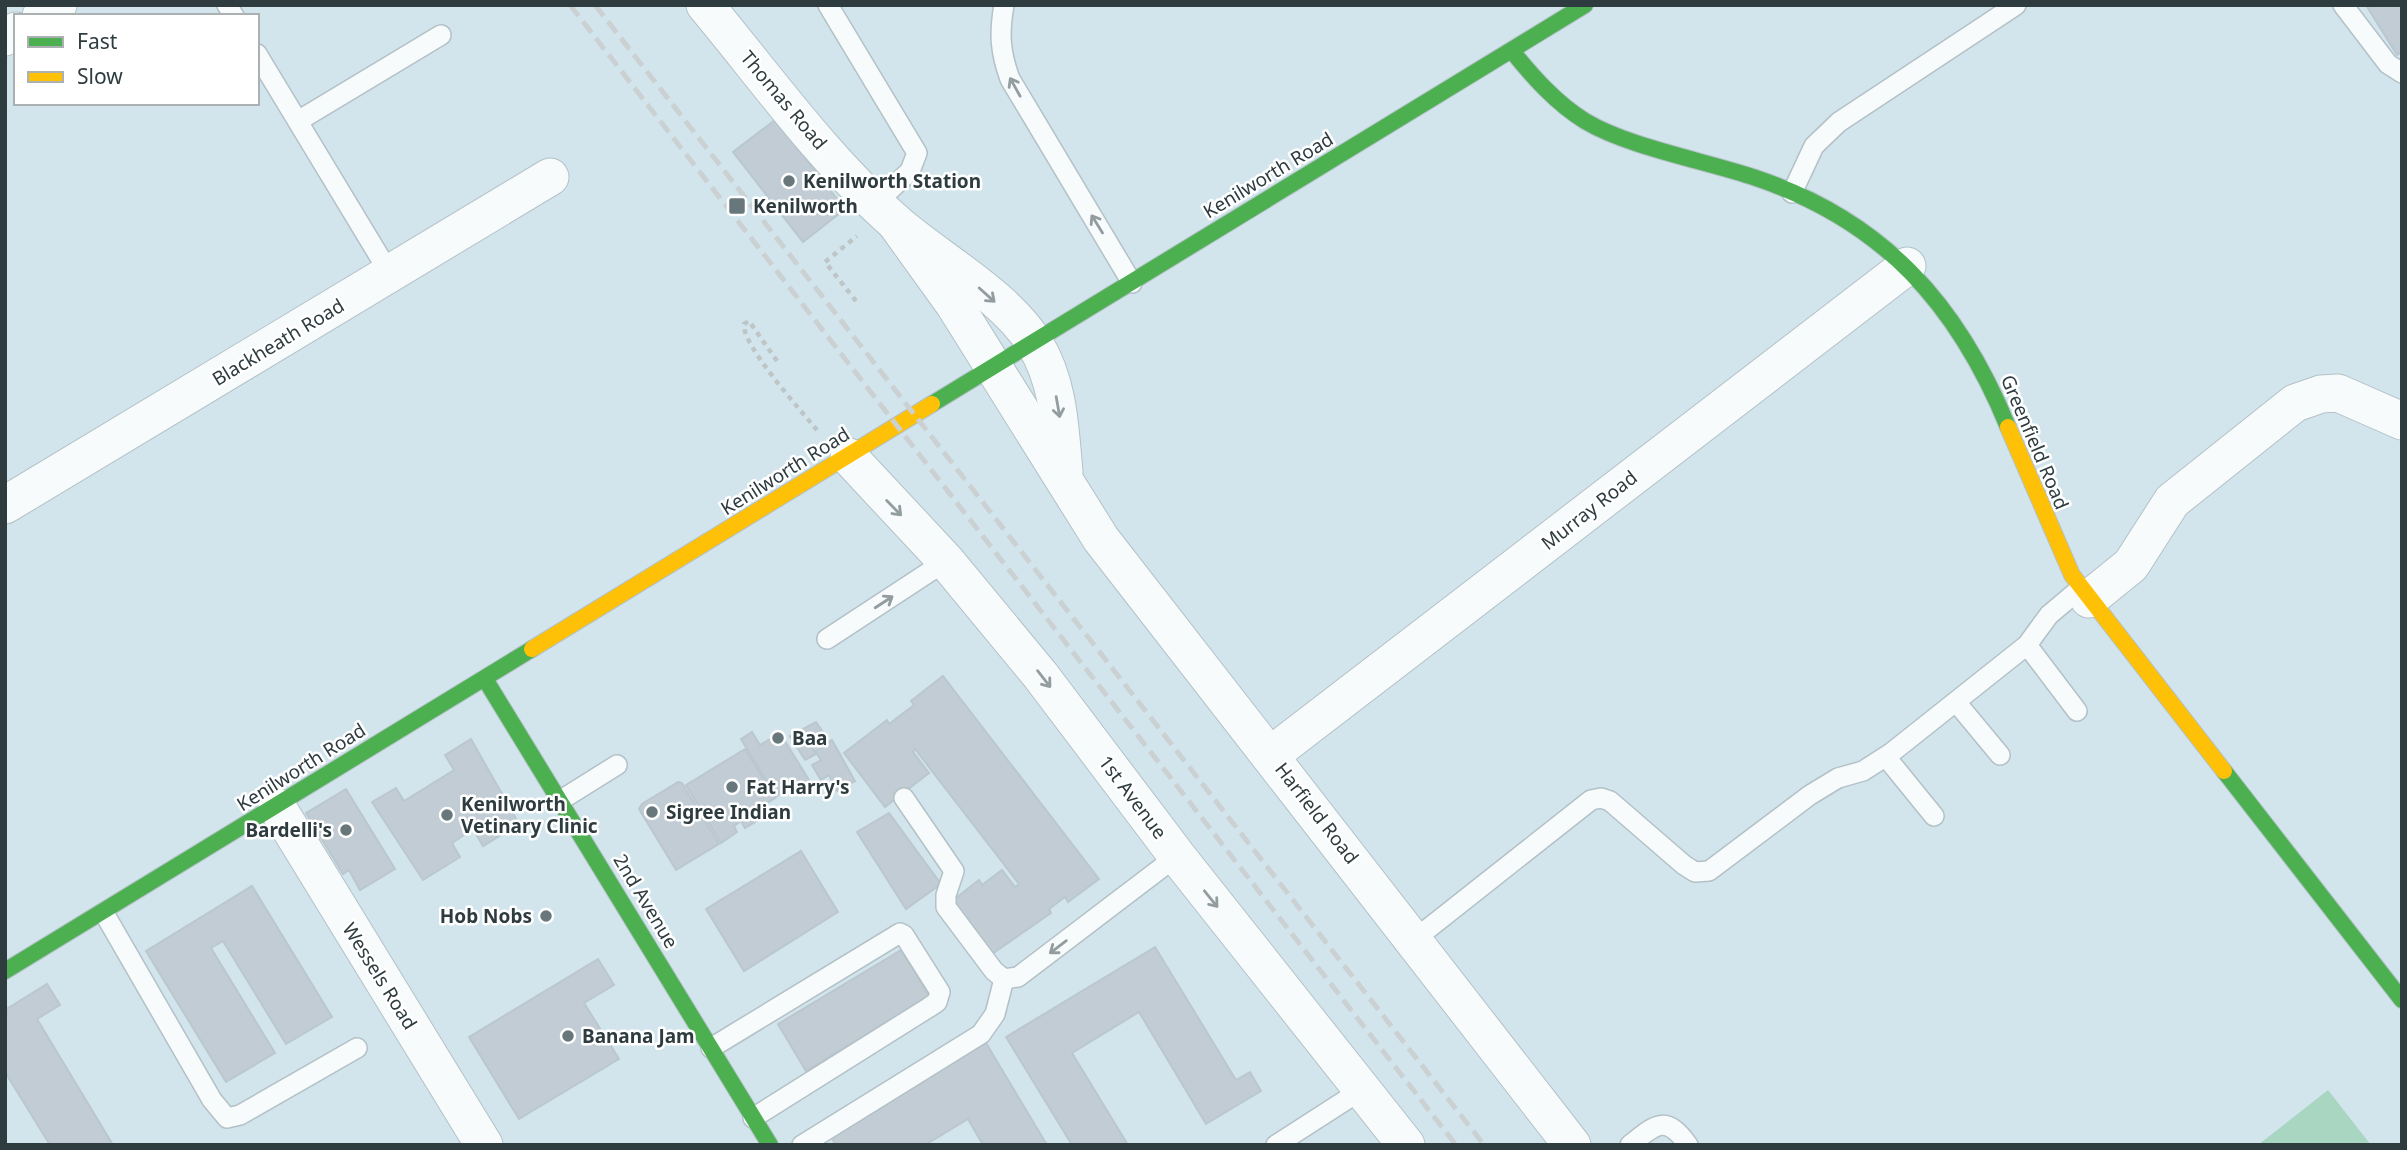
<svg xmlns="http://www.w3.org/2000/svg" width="2407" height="1150" viewBox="0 0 2407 1150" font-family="'Noto Sans',sans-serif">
<rect width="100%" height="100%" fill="#d2e5ec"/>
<path fill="#a8d6c1" d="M2328,1090L2371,1145H2258Z"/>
<g fill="#c1ccd4" stroke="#bbc7cf" stroke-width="2">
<path d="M2366,5H2402V52L2397,55Z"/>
<path d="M775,120L845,209L803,242L733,152Z"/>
<path d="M943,676L1099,879L1068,902L1065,897L1049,909L1051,913L992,954L951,902L979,880L982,885L1002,870L1015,887L1019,884L915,749L913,752L929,773L885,807L844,753L887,720L889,724L914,705L911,701Z"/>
<path d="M816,722L828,740L813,749L816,754L805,760L790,736Z"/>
<path d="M752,732L760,745L780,733L809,780L793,789L790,785L776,797L741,739Z"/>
<path d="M471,739L519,824L483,846L473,829L452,843L460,857L423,880L372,802L396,788L404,801L454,770L445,755Z"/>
<path d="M832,740L855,781L837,791L829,775L821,780L812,765L821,760L815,751Z"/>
<path d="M745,749L775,798L755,811L760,819L745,828L741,821L734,826L737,832L721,843L686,785Z"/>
<path d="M678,782L682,783L719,844L676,870L639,809L642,804Z"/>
<path d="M346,789L395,869L360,890L349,870L343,874L306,813Z"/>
<path d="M889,813L941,884L906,909L857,832Z"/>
<path d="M801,851L838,912L744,971L706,909Z"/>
<path d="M252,886L332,1017L286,1044L223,941L211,948L275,1053L226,1082L146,951Z"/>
<path d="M1155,947L1236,1080L1250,1072L1261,1091L1206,1124L1139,1012L1072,1053L1128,1145H1072L1006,1037Z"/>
<path d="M901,950L929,996L806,1071L778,1024Z"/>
<path d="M598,959L614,985L584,1003L619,1059L519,1119L469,1037Z"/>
<path d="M47,984L60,1005L37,1019L113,1145H50L5,1072V1010Z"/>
<path d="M986,1043L1047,1145H983L968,1119L925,1145H836L831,1137Z"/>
</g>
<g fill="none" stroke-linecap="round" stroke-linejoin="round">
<g stroke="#b3c1c7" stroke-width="22">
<g id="lane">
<path d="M227,5L234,16"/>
<path d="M828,5L917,153L910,171L876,203"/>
<path d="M1004,5C999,33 1000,52 1010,79L1132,283"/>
<path d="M2343,5L2388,64L2402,73"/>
<path d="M257,54L390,274"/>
<path d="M298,121L441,35"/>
<path d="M1792,193L1814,146L1839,122L2016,5"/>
<path d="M827,639L946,561"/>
<path d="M2027,645L2077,711"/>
<path d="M1956,702L2000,755"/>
<path d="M1886,757L1934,816"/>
<path d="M904,798L954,871L946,895V907L994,971L1004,979L1018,977L1177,856"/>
<path d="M561,800L617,765"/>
<path d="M104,913L212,1100L227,1118L240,1115L357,1048"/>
<path d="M1415,939L1591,800L1601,798L1610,801L1684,865L1695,872L1709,871L1810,795L1838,778L1863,771L1891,753L2027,645L2049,615L2081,588"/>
<path d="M711,1048L900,933L904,935L940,992L937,1002L928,1008L753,1118"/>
<path d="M802,1145L981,1034L995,1014L1004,979"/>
<path d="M1276,1145L1363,1089"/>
<path d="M1630,1145C1656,1124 1666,1114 1688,1145"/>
</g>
</g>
<g stroke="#b3c1c7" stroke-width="39">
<g id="street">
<path d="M705,5C766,78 823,159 895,222C937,259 1006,296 1035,344C1059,383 1060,428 1064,472"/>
<path d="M41,16L58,5"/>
<path d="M5,37L16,31"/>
<path d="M895,222L954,304L1101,539L1572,1145"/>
<path d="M849,457L946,561L1041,676L1177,856L1406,1145"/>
<path d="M5,505L550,177"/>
<path d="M2089,599L2131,565L2172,501L2295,403L2321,394L2338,393L2402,421"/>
<path d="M1272,754L1907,266"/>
<path d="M277,807L484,1145"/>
</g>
</g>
<g stroke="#b3c1c7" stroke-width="18">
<g id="fast">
<path d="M1512,51C1533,77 1556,103 1585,121C1628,147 1706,161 1756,178C1884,221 1958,305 2008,427"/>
<path d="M932,404L1585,5"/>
<path d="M485,679L770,1145"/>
<path d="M2224,771L2402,1000"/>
<path d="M5,971L532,649"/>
</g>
</g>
<g stroke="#b3c1c7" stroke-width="18">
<g id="slow">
<path d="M2008,427L2072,575L2224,771"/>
<path d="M532,649L932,404"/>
</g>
</g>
<g stroke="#bdc5c6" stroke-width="4.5" stroke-dasharray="5 5" stroke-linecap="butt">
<path d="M856,301L825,262L857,236"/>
<path d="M777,361L749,321L744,324C741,344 802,412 817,430"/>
</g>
<use href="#lane" stroke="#f8fbfc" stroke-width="19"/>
<use href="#street" stroke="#f8fbfc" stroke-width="37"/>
<use href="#fast" stroke="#4caf50" stroke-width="16"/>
<use href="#slow" stroke="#ffc107" stroke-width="16"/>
<g stroke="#cbd1d3" stroke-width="5" stroke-dasharray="14 7" stroke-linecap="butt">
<path d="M570,5L1456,1145"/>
<path d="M595,5L1484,1145"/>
</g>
</g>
<defs><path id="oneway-shaft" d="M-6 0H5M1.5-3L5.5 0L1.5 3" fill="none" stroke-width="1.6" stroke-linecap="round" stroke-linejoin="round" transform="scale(1.75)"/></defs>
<g stroke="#939c9e">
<use href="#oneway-shaft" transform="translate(1015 87) rotate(-119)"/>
<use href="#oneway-shaft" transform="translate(1097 224) rotate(-122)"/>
<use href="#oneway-shaft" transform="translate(987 295) rotate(42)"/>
<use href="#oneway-shaft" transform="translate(1058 407) rotate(80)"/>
<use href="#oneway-shaft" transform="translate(894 508) rotate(46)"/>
<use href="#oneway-shaft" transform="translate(884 602) rotate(-33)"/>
<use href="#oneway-shaft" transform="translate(1044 679) rotate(52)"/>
<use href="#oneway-shaft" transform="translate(1211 899) rotate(51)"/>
<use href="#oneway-shaft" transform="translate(1058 947) rotate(143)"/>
</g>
<g fill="#67777c" stroke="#fff" stroke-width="2.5">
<circle cx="789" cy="181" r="7"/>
<rect x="728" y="197" width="18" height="18" rx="3.5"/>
<circle cx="778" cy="738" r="7"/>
<circle cx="732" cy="787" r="7"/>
<circle cx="652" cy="812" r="7"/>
<circle cx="447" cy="815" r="7"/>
<circle cx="346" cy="830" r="7"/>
<circle cx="546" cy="916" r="7"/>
<circle cx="568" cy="1036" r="7"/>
</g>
<g text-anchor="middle" stroke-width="5" stroke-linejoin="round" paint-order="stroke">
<g font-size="19" fill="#2e3c40" stroke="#fff">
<text transform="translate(784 100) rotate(50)" y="7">Thomas Road</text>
<text transform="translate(1268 175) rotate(-31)" y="7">Kenilworth Road</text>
<text transform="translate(278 342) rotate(-31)" y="7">Blackheath Road</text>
<text transform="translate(2035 442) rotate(67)" y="7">Greenfield Road</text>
<text transform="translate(785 471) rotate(-32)" y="7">Kenilworth Road</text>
<text transform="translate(1589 510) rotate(-38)" y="7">Murray Road</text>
<text transform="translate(301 767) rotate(-32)" y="7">Kenilworth Road</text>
<text transform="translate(1133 797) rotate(53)" y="7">1st Avenue</text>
<text transform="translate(1317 813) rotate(52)" y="7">Harfield Road</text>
<text transform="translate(646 901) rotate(59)" y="7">2nd Avenue</text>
<text transform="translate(380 976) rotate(58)" y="7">Wessels Road</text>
</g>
<g font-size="19" font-weight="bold" fill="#2e3c40" stroke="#fff" text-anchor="start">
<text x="803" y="188">Kenilworth Station</text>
<text x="753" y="213">Kenilworth</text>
<text x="792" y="745">Baa</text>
<text x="746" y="794">Fat Harry's</text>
<text x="461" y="811">Kenilworth<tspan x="461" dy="22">Vetinary Clinic</tspan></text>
<text x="666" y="819">Sigree Indian</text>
<text x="332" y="837" text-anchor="end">Bardelli's</text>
<text x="532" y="923" text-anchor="end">Hob Nobs</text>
<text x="582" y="1043">Banana Jam</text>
</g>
</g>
<rect width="2407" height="1150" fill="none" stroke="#2e3c40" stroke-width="14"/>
<rect x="14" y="14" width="245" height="91" fill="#ffffff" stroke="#abb1b3" stroke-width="2"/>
<rect x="28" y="37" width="35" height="10" fill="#4caf50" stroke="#abb1b3" stroke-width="2"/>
<text x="77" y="49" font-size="21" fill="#2e3c40">Fast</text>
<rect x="28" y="72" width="35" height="10" fill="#ffc107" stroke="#abb1b3" stroke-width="2"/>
<text x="77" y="84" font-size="21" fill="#2e3c40">Slow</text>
</svg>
